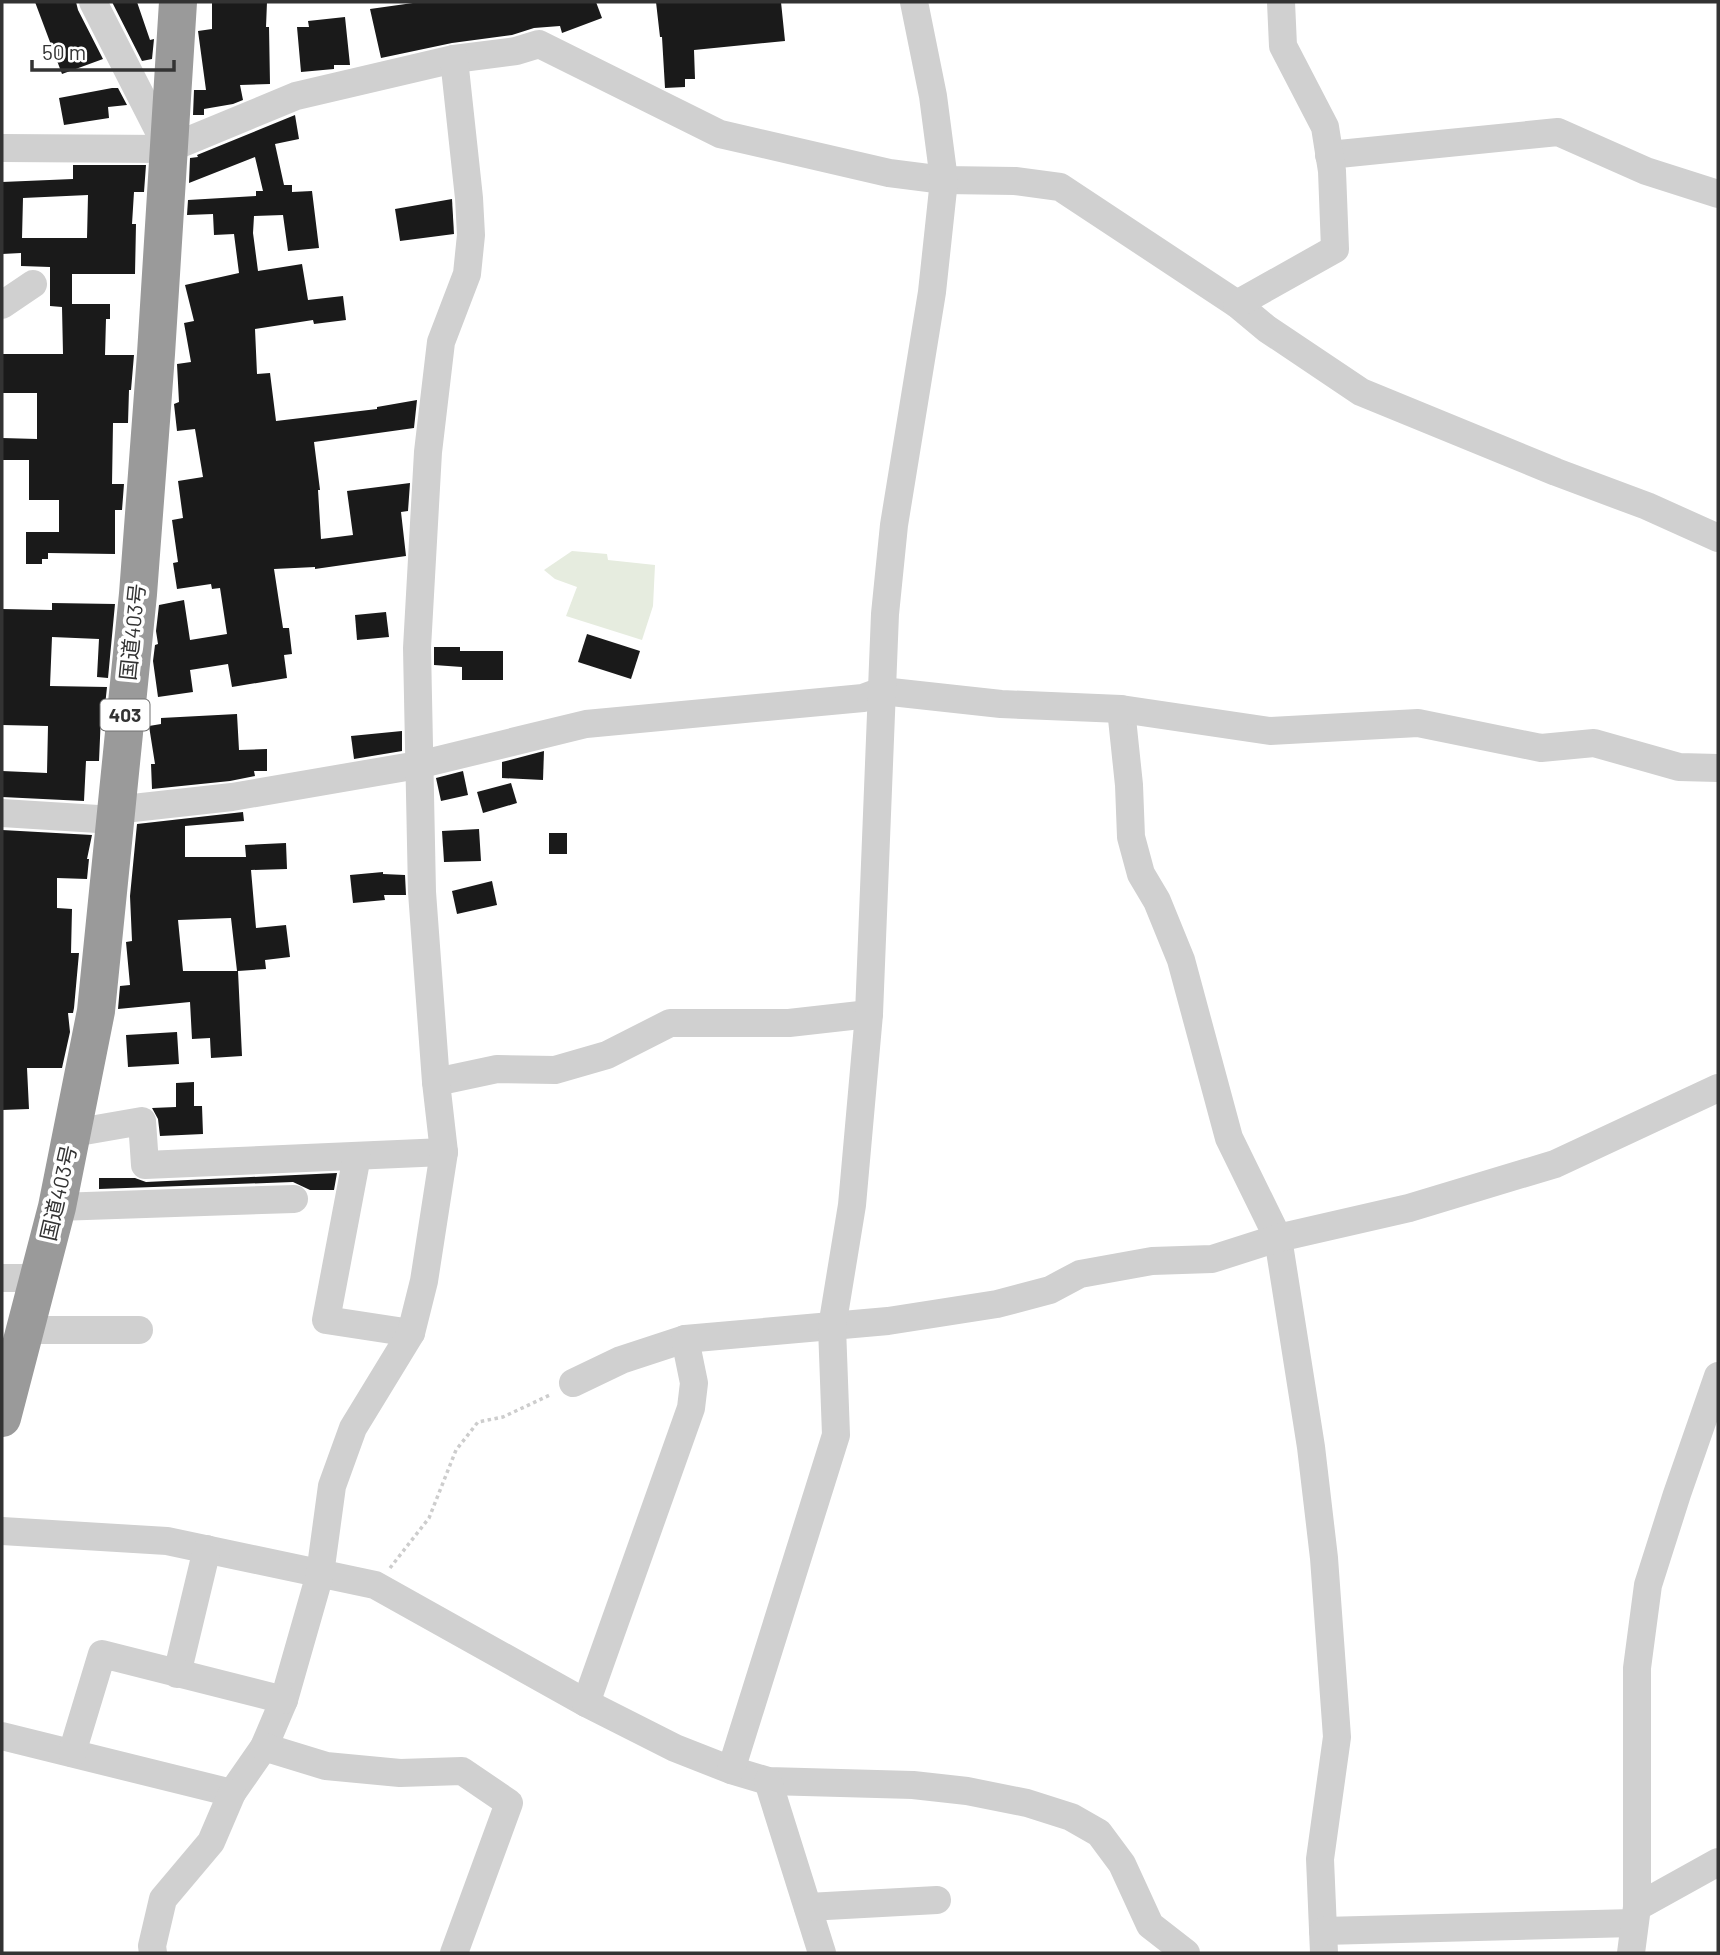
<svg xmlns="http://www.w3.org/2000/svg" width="1720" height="1955" viewBox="0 0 1720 1955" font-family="Barlow,'Noto Sans JP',sans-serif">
<rect width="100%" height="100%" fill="#fff"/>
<path fill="#e6ecdf" d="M572,551L607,554L608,560L655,565L653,606L642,640L566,616L577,587L555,579L544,570Z"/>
<g fill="#1a1a1a" fill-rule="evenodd">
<path d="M35,2H76L78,10L103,59L62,74Z"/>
<path d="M112,2H137L150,40L154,39L152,59L142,61Z"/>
<path d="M212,2H267L266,27H269L270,84L240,85L243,100L233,104L204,109V115H193L194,90H206L198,31L212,29Z"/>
<path d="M420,2H596L602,18L562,33L560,26L534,28L512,35L452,43L381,58L370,9Z"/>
<path d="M656,2H781L785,41L694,50L695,79H685V87L665,88L662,37H660Z"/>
<path d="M345,17L350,65H334V69L301,72L297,27H309L308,21Z"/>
<path d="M112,88H118L127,105L108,107L109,118L64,125L59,98Z"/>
<path d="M295,115L299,139L275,144L284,185H292V192L312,191L319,248L288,251L283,215L254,216L253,233L258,271L302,264L308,300L343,296L346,320L314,324L313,320L255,329L257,374L270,373L276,421L377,409V407L417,400L414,428L314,442L320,490H318L321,539L353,535L347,491L410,483L408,511L401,512L406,556L315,569V567L274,569L283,628H289L292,654L284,655L287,678L232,687L228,664L190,670L193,692L158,697L153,661L155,645L158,644L156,631L159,605L184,600L190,640L227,634L220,588L212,589L211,584L177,589L173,563L178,562L172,520L183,518L178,481L203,477L195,429L177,431L174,404L179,402L177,364L191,362L184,323L194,321L185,285L239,273L234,234L214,235L213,214L187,215L188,200L256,196V191H263L255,157L189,183L190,158L198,157L197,155Z"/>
<path d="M73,165H146L144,192H134L132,224H136L135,274H72V304H110V319H106L105,355H134L131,390H129L128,423H113L112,484H124L122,510H115V554L48,553V559H42V564H26V532H59V500H29V460H2V438L37,439V393H2V354H63L62,307L50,306V267L21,266V253L2,254V182L73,179ZM88,195L87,238H22L23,198Z"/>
<path d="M452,199L454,234L400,241L395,209Z"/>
<path d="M52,603L115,604L108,678L97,677L99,639L52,637L50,686L107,687L104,715H101L99,761H86L84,801L2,797V771L47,773L48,726L2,725V609L52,610Z"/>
<path d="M386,612L389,637L357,640L355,615Z"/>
<path d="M587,634L640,651L631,679L578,662Z"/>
<path d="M434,647H460V651H503V680H462V667L434,665Z"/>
<path d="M237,714L239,750L267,749V771H254L255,776L230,781L152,789L151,764H155L149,726L161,724V718Z"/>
<path d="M402,731V751L354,759L351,736Z"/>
<path d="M544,751L543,780L502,778V762Z"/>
<path d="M463,771L468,795L441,801L436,778Z"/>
<path d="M511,783L517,803L483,813L477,792Z"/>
<path d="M243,812L244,821L185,826V857H246L245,845L286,843L287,869L251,870L256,928L286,925L290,957L265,960L266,969L238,971L242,1056L211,1058L210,1038L192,1039L190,1002L118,1009L120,986L130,985L126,942L132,941L130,896L137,824ZM231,918L237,971H183L178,920Z"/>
<path d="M479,829L481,861L444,862L442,831Z"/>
<path d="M2,830L92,835L87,859H89L87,879L57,878V908L72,909L71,953H79L74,1008L73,1013H68L70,1032L62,1068H27L29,1109L2,1110Z"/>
<rect x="549" y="833" width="18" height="21"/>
<path d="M383,872V874L405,875L406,895H384L385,900L353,903L350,875Z"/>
<path d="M492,881L497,905L457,914L452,891Z"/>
<path d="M177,1032L179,1064L128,1067L126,1035Z"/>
<path d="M194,1082V1106H202L203,1134L160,1136L158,1119L152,1108L176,1107V1083Z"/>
<path d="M337,1173L334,1190H310L293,1182L99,1189V1178H135L146,1182Z"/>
</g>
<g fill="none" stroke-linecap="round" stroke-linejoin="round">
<path stroke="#cdcdcd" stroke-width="3.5" stroke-dasharray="3.5 3.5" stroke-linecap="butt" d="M390,1568L429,1518L456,1450L478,1422L503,1417L552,1394"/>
<g stroke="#d0d0d0" stroke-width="28">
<path d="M93,2L168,149"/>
<path d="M2,148L168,149L296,96L454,59L516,51L539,44L720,134L889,173L944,180L1015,181L1060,187L1237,304L1267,329L1361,392L1556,472L1647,506L1718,538"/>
<path d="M1329,155L1558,132L1646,171L1718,194"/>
<path d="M1237,304L1335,249L1332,171L1325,127L1283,46L1281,2"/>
<path d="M2,305L33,284"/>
<path d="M1121,709L1129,785L1131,837L1141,874L1157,901L1181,960L1229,1138L1278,1238L1311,1447L1324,1558L1337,1737L1320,1859L1324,1953"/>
<path d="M115,810L232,797L418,765L586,724L863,698L882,691L1001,704L1121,709L1270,731L1418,723L1541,748L1594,743L1679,767L1718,768"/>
<path d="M2,813L114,820"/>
<path d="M436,1082L497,1069L555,1070L607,1055L670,1023H789L869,1014"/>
<path d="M73,1133L142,1121L145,1165L444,1152"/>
<path d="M357,1156L326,1320L411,1333"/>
<path d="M57,1207L294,1199"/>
<path d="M2,1278H37"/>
<path d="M23,1330H139"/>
<path d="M573,1383L621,1360L685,1339L888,1321L997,1304L1050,1290L1080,1274L1152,1261L1212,1259L1278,1238L1409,1208L1555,1164L1718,1088"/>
<path d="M2,1531L167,1541L375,1585L586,1703L675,1748L731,1770L768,1781L913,1785L967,1791L1027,1803L1071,1817L1099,1833L1122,1864L1150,1925L1186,1953"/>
<path d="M177,1674L207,1549"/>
<path d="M586,1703L691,1408L694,1383L685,1339"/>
<path d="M2,1736L232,1793L264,1747L284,1700L320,1574L332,1486L353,1428L411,1333L424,1281L444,1152L436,1082L422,892L417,648L428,452L441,342L467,274L471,235L469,198L454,59"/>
<path d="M264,1747L326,1766L400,1773L462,1771L509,1803L454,1953"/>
<path d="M72,1753L102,1654L284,1700"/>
<path d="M731,1770L836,1435L832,1327L852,1205L869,1014L885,614L894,525L932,292L944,180L933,96L914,2"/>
<path d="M768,1781L822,1953"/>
<path d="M808,1907L937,1900"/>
<path d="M1637,1907L1718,1862"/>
<path d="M1323,1931L1634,1923"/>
<path d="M153,1953L152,1946L163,1899L211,1842L232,1793"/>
<path d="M1631,1953L1637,1907V1668L1648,1585L1677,1494L1718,1376"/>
</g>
<path stroke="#9a9a9a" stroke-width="38" d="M2,1418L57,1207L96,1011L138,594L156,354L178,2"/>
</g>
<g text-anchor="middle" stroke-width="7" stroke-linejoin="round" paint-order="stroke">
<rect fill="#fff" stroke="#707070" stroke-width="2" x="100.5" y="699.5" width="49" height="31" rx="5"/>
<g font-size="19" font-weight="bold" fill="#333">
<text x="125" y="722">403</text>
</g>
<g font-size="21" fill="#333" stroke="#fff">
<text transform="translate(133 632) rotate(-84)" y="7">国道403号</text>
<text transform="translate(59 1193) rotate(-77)" y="7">国道403号</text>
</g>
</g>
<rect width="1720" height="1955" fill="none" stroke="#333333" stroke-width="7"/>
<path d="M32 60v10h142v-10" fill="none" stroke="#333333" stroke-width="3.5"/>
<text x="42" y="60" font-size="21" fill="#333333" stroke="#ffffff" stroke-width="5" paint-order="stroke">50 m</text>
</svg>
